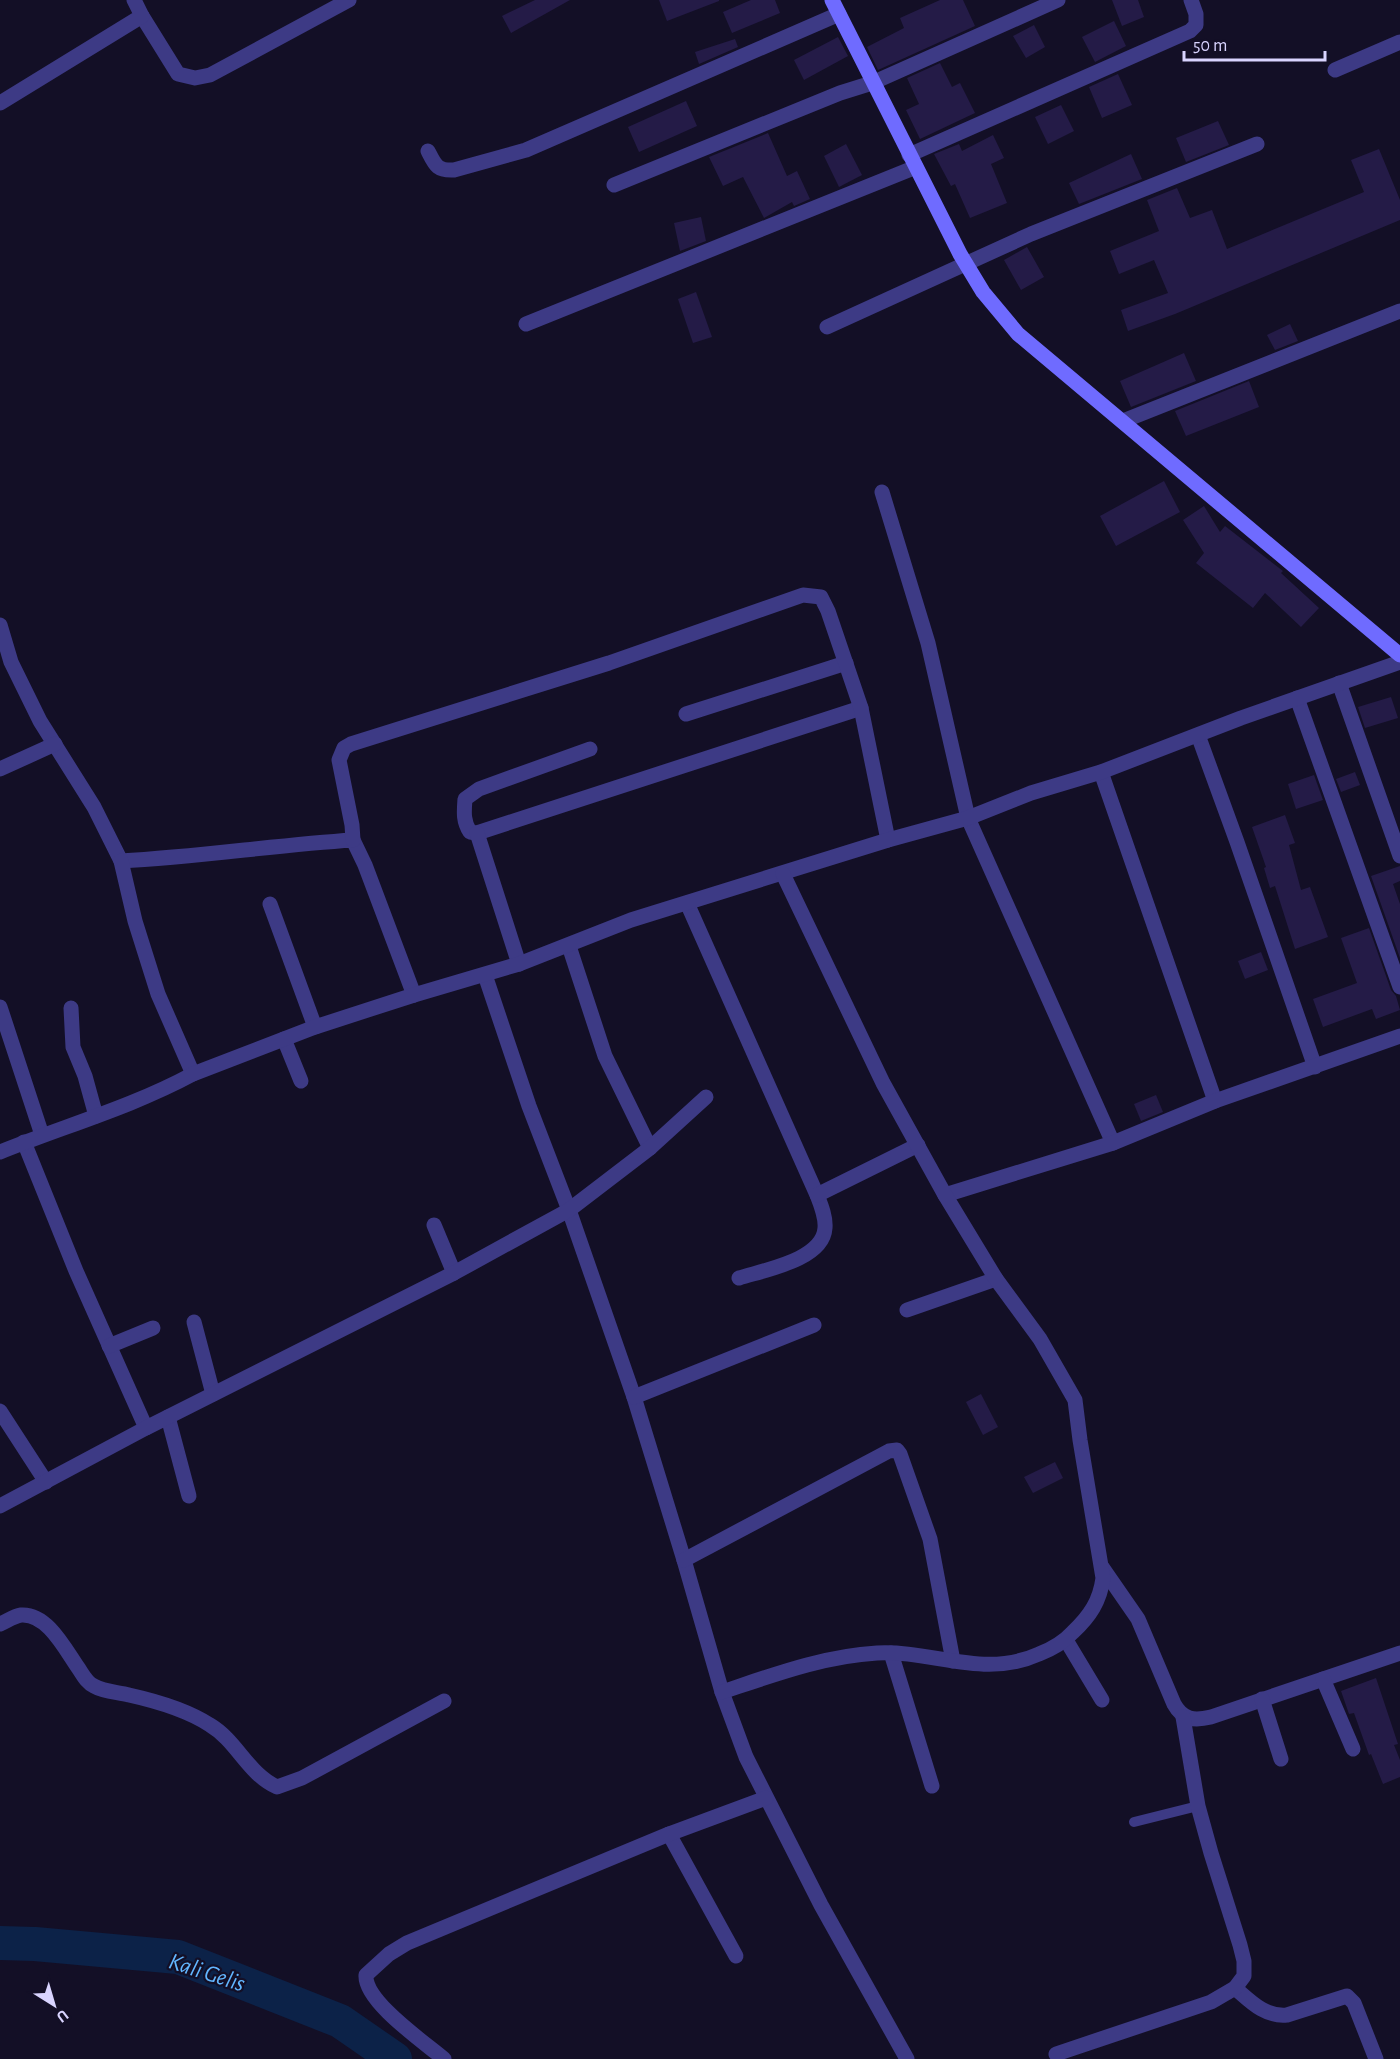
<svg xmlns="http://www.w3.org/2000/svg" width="1400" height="2059" viewBox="0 0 1400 2059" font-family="'Alegreya Sans',sans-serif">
<rect width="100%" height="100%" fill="#130f26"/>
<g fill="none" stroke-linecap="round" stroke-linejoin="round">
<path stroke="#0c2248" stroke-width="34" d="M0,1943L35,1944L178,1957L340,2021L395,2059"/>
</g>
<g fill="#241b47">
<path d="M535,0H570L511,33L502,16Z"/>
<path d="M659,0H719V1L667,21Z"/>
<path d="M751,0H775L780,13L732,33L723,12Z"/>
<path d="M940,0H963L975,26L878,70L867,47L904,28L900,18Z"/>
<path d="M1112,0H1138L1144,17L1122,26Z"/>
<path d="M1114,21L1126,46L1095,62L1082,37Z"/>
<path d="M1034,25L1045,47L1026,58L1013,36Z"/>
<path d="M838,37L848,56L804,80L794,60Z"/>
<path d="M735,39L738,47L699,64L695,52Z"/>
<path d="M940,63L952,87L960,83L975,113L920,139L906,110L919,104L907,78Z"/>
<path d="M1118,74L1132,105L1102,118L1089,87Z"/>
<path d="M686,101L697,126L639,152L628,127Z"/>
<path d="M1061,105L1074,131L1048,144L1035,117Z"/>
<path d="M1218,121L1229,145L1186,162L1176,138Z"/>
<path d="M768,133L787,176L797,171L810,199L794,206L792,202L764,218L743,177L723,186L709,157Z"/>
<path d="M993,135L1004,158L991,164L1007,203L970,218L955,184L951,186L934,154L959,144L962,151Z"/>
<path d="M846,144L862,175L839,187L824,156Z"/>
<path d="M1379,149L1400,200V220L1175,314L1128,331L1121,310L1168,293L1154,260L1119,274L1110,251L1159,231L1147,200L1177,188L1190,218L1212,210L1227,249L1364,192L1351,160Z"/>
<path d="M1131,154L1142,179L1079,204L1069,183Z"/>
<path d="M701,217L706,241L680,251L674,223Z"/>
<path d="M1027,247L1044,277L1021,290L1004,260Z"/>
<path d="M696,292L712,337L693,343L678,299Z"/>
<path d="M1290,324L1298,341L1275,350L1267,335Z"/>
<path d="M1184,353L1196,381L1131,407L1120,381Z"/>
<path d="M1249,381L1259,407L1186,436L1175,411Z"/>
<path d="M1164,481L1180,512L1116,546L1100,516Z"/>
<path d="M1204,506L1220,532L1225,526L1283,571L1281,573L1319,608L1301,627L1265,593L1253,608L1196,563L1204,553L1183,520Z"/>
<path d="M1391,697L1398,718L1365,728L1358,707Z"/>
<path d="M1355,772L1360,785L1341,792L1336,779Z"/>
<path d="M1314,775L1323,800L1296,809L1288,784Z"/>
<path d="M1285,815L1295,843L1289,845L1301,890L1310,887L1328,937L1295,949L1275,886L1270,888L1264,868L1266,867L1252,827Z"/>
<path d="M1400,866V881L1393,884L1400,904V958L1371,876Z"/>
<path d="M1369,928L1391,990L1396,996L1400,1010L1376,1019L1372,1009L1323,1027L1313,999L1357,983L1341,938Z"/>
<path d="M1261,952L1268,970L1245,979L1238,961Z"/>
<path d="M1156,1095L1163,1112L1141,1121L1134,1104Z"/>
<path d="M981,1394L998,1427L983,1435L966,1402Z"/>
<path d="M1055,1462L1063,1478L1033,1493L1024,1477Z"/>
<path d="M1376,1678L1398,1744L1394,1745L1400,1760V1777L1383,1784L1371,1754L1369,1755L1354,1713L1349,1714L1341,1691Z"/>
</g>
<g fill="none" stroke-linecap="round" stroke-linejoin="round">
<path stroke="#3d3a85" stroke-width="10" d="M1134,1822L1198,1806"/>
<g stroke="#3d3a85" stroke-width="15">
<path d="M142,16L178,74L195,78L210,75L349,0"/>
<path d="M1335,70L1400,42"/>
<path d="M0,103L142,16L134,0"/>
<path d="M428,151C435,165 437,171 454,170L526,150L839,14"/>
<path d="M909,155L1190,31L1196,25V14L1191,0"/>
<path d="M614,185L840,93L872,83L1058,0"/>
<path d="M526,324L916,167"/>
<path d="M827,327L1031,234L1257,144"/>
<path d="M1123,421L1400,311"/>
<path d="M882,492L928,643L968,818L1113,1143"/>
<path d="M0,625L11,662L40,721L94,807L121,861C199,857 275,845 353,840L365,865L414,995"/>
<path d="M1339,683L1400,856"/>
<path d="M1297,698L1400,987"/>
<path d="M686,714L846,663"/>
<path d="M1198,735L1237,842L1315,1067"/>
<path d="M590,749L479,789L465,799C464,812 463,821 470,832L477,833L861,708"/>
<path d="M0,769L55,744"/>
<path d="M1101,772L1215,1101"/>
<path d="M477,833L519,964"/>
<path d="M353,840L352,825L339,760L344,748L351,744L609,663L803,595L821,597L828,611L861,708L888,840"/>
<path d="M121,861L135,921L158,994L193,1074"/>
<path d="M687,903L817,1195C821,1205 826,1217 825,1228C823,1260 764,1270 739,1278"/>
<path d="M270,904L315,1027"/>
<path d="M569,946L605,1056L650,1148"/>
<path d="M485,975L529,1106L569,1210L634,1397L684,1560L722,1692L746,1757L821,1905L907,2059"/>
<path d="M0,1007L42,1135"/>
<path d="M71,1008L73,1047L85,1076L96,1116"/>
<path d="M284,1039L301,1081"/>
<path d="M24,1142L76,1271L146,1428"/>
<path d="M0,1152C64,1126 132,1107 193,1074L315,1027L414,995L519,964L631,920L888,840L968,818L1031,793L1101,772L1241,718L1400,662"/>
<path d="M817,1195L918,1145"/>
<path d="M945,1195L1113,1143L1215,1101L1400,1036"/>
<path d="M434,1225L454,1273"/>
<path d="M907,1310L996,1279"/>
<path d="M194,1322L213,1394"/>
<path d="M109,1346L153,1328"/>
<path d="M634,1397L814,1325"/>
<path d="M0,1411L46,1482"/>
<path d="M168,1417L189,1496"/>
<path d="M0,1506L146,1428L454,1273L569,1210L650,1148L706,1097"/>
<path d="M684,1560L889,1451L897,1450L900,1454L930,1539L953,1661"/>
<path d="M1102,1567L1138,1619L1174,1704C1183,1720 1194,1721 1211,1717L1400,1653"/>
<path d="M0,1624C7,1621 14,1616 21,1615C48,1613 66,1651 79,1669C83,1675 87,1683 94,1686C104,1692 118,1692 129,1695C156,1701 187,1710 210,1725C237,1741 248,1774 277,1787L302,1778L444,1701"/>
<path d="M1066,1640L1102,1700"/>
<path d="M891,1653L932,1786"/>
<path d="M1323,1679L1353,1749"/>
<path d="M722,1692C773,1675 824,1656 877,1653C933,1650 984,1679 1039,1654C1052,1649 1063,1643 1073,1632C1090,1616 1100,1601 1103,1578L1080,1440L1075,1400L1040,1339L996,1279L945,1195L883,1083L783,874"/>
<path d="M1262,1699L1281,1759"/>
<path d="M669,1834L736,1956"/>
<path d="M1235,1988C1251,2002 1265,2017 1287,2015L1347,1996L1354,2003L1376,2059"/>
<path d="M1056,2054L1211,2002L1235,1988L1244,1976V1961L1240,1945L1211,1853L1198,1806L1183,1717"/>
<path d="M444,2059C424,2042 364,2001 366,1975L389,1954L407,1943L669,1834L766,1798"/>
</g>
<path stroke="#6f6bff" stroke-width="15" d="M832,0L960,254L983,292L1018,334L1400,655"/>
</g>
<g text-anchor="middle" stroke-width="4.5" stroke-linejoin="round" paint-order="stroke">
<g font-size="24" font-style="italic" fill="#62b6ff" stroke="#130f26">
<text transform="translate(207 1972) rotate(18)" y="8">Kali Gelis</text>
</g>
</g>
<g transform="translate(54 2005) rotate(143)" stroke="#130f26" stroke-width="4.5" paint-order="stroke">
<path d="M0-4.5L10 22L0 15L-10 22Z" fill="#d9d4ff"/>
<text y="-9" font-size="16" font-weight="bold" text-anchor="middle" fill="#d9d4ff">U</text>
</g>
<path d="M1184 51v9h141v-9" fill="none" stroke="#d9d4ff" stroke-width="3"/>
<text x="1193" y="51" font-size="18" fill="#d9d4ff" stroke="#130f26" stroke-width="4.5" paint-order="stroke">50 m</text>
</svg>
